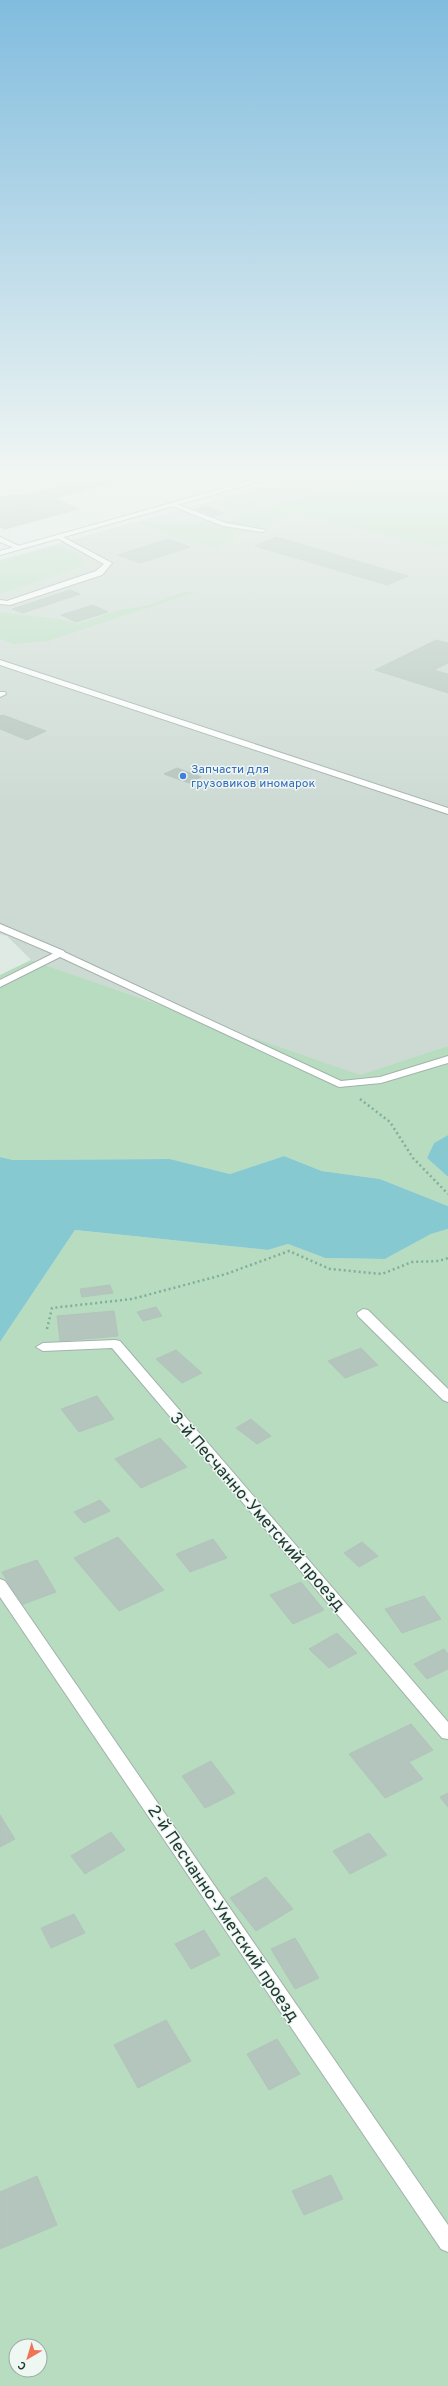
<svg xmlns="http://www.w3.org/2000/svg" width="448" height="2386" viewBox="0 0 448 2386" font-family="Overpass,sans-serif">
<rect width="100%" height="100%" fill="#dfeae5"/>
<path fill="#cddad3" d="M314,472H448V1046L361,1076L31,960L7,936L0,934V560Z"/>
<g fill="#b8dcbf" fill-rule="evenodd">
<path d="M385,472H428L448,478V544L438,548L294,512L212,548L173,536L142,523L220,524Z"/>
<path d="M51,547L67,549L84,559L80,567L0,594V562Z"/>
<path d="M183,592H196L48,641L14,644L0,639V612L59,619L78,624L120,610L149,605Z"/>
<path d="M31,960L360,1075L448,1046V1135L434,1143L427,1158L448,1177V1206L380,1179L322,1171L284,1156L230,1174L170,1159L13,1160L0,1157V975Z"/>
<path d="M448,1229V2386H0V1342L75,1230L268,1250L288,1244L325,1258L385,1259L431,1234ZM16,2346H40V2370H16Z"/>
</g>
<g fill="#87c9d0">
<path d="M448,1135V1177L427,1158L434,1143Z"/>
<path d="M284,1156L322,1171L380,1179L448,1206V1229L431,1234L385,1259L325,1258L288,1244L268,1250L75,1230L0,1342V1157L13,1160L170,1159L230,1174Z"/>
</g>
<g fill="#b4c5bd" stroke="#b2c4bb">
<path d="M105,472H155L31,504L33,505L22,508L0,512V497L29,494L62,485L56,482L108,473Z"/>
<path d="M53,498L79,509L5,529L0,527V512L22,508Z"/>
<path d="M206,506L224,513L214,516L196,509Z"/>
<path d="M276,537L408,576L387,585L255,546Z"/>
<path d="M168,539L191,547L140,563L118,555Z"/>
<path d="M70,590L80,594L23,613L12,609Z"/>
<path d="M93,605L108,612L76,622L61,615Z"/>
<path d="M436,640L448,643V663L434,670L448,674V693L375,670Z"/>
<path d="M3,715L46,731L27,740L0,729V716Z"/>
<path d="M177,768L201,777L189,783L164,774Z"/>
<path d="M110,1285L113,1293L82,1297L80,1289Z"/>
<path d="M156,1307L162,1316L143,1321L137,1312Z"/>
<path d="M114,1311L118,1336L60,1341L57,1316Z"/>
<path d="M361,1348L378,1365L345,1378L328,1361Z"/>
<path d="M176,1350L202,1373L182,1383L156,1359Z"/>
<path d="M97,1396L114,1419L79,1432L61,1409Z"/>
<path d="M251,1419L271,1436L257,1444L236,1428Z"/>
<path d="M160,1438L187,1467L141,1488L115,1459Z"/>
<path d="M100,1500L110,1511L84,1523L74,1512Z"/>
<path d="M118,1537L164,1590L119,1611L74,1558Z"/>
<path d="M213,1539L227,1558L190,1572L176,1554Z"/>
<path d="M362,1542L378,1556L359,1567L344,1553Z"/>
<path d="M37,1560L56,1592L21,1605L2,1572Z"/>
<path d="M301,1582L324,1610L293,1624L270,1595Z"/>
<path d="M424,1596L441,1619L402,1633L385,1609Z"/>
<path d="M337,1633L357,1653L329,1668L309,1649Z"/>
<path d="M444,1649L448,1654V1669L427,1679L414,1664Z"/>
<path d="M411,1724L433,1750L409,1762L423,1779L385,1798L349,1754Z"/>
<path d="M211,1761L235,1793L205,1808L182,1776Z"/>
<path d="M448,1793V1807L440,1797Z"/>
<path d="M0,1815L15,1839L0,1847Z"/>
<path d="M111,1832L125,1850L85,1874L71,1856Z"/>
<path d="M369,1833L387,1855L350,1874L333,1851Z"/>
<path d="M266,1877L293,1909L256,1931L230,1898Z"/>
<path d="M74,1914L85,1933L51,1948L41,1928Z"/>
<path d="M204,1930L220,1955L191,1969L175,1944Z"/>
<path d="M295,1938L319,1978L295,1989L271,1949Z"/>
<path d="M166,2020L191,2061L138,2088L114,2045Z"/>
<path d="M277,2039L300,2074L269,2090L247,2054Z"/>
<path d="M331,2175L343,2199L304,2215L292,2191Z"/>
<path d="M37,2176L57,2225L0,2249V2192Z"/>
</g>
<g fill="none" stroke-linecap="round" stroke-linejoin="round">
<g stroke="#a2b2ac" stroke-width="2">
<g id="lane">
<path d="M174,503L226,523L266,530L263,532L223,526L172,506L171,505Z"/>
<path d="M57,536H61L112,563L102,575L10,605L0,604V600L7,601L96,571L104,564L57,538Z"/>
<path d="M0,537L21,547L23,548L17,549L0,542Z"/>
<path d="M0,692H5L6,694L0,697Z"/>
<path d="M0,924L64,951L65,953L60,956L56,955L0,931Z"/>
<path d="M363,1309L368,1310L448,1389V1402L443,1400L358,1316L357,1313Z"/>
<path d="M115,1340L120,1341L448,1722V1739L442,1738L112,1348L43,1351L36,1347L43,1343Z"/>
<path d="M0,1579L5,1581L448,2225V2252L441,2249L0,1597Z"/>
</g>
</g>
<g stroke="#a2b2ac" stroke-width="2">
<g id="street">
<path d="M0,660L448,808V814L0,665Z"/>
<path d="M60,950L341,1081L380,1077L448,1056V1063L381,1083L339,1087L60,957L0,987V980Z"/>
</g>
</g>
<g stroke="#9eb6ac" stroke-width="2">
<path id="secondary" d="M282,472H294L0,555V551Z"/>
</g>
<g stroke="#7fae9c" stroke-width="2.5" stroke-dasharray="2 3" stroke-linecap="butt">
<path d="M360,1099L390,1122L413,1158L448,1194"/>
<path d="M47,1329L52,1308L132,1299L226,1274L289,1251L330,1269L382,1274L412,1262L439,1261L448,1258"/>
</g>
<use href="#lane" fill="#fff" fill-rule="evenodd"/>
<use href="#street" fill="#fff" fill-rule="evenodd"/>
<use href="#secondary" fill="#fff" fill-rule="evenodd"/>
</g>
<linearGradient id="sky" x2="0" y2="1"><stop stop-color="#81bcde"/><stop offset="0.59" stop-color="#f1f6f3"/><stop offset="1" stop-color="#f1f6f3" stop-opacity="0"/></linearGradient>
<rect width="448" height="806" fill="url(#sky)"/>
<circle fill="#3f7fe0" stroke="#eff7f3" stroke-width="1.5" cx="183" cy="776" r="4"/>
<g text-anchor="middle" stroke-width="3" stroke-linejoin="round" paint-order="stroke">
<g font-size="12" fill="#366cbe" stroke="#eff7f3" text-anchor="start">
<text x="191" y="773">Запчасти для<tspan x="191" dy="14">грузовиков иномарок</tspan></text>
</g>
<g font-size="17" fill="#203a32" stroke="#eff7f3">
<text transform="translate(258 1511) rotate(49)" y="6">3-й Песчанно-Уметский проезд</text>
<text transform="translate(224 1913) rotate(56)" y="6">2-й Песчанно-Уметский проезд</text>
</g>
</g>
<g transform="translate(28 2358) rotate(218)"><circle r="19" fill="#eff7f3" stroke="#9caba6"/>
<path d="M0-3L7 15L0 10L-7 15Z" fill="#f17356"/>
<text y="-6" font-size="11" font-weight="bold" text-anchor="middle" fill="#203a32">С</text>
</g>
</svg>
